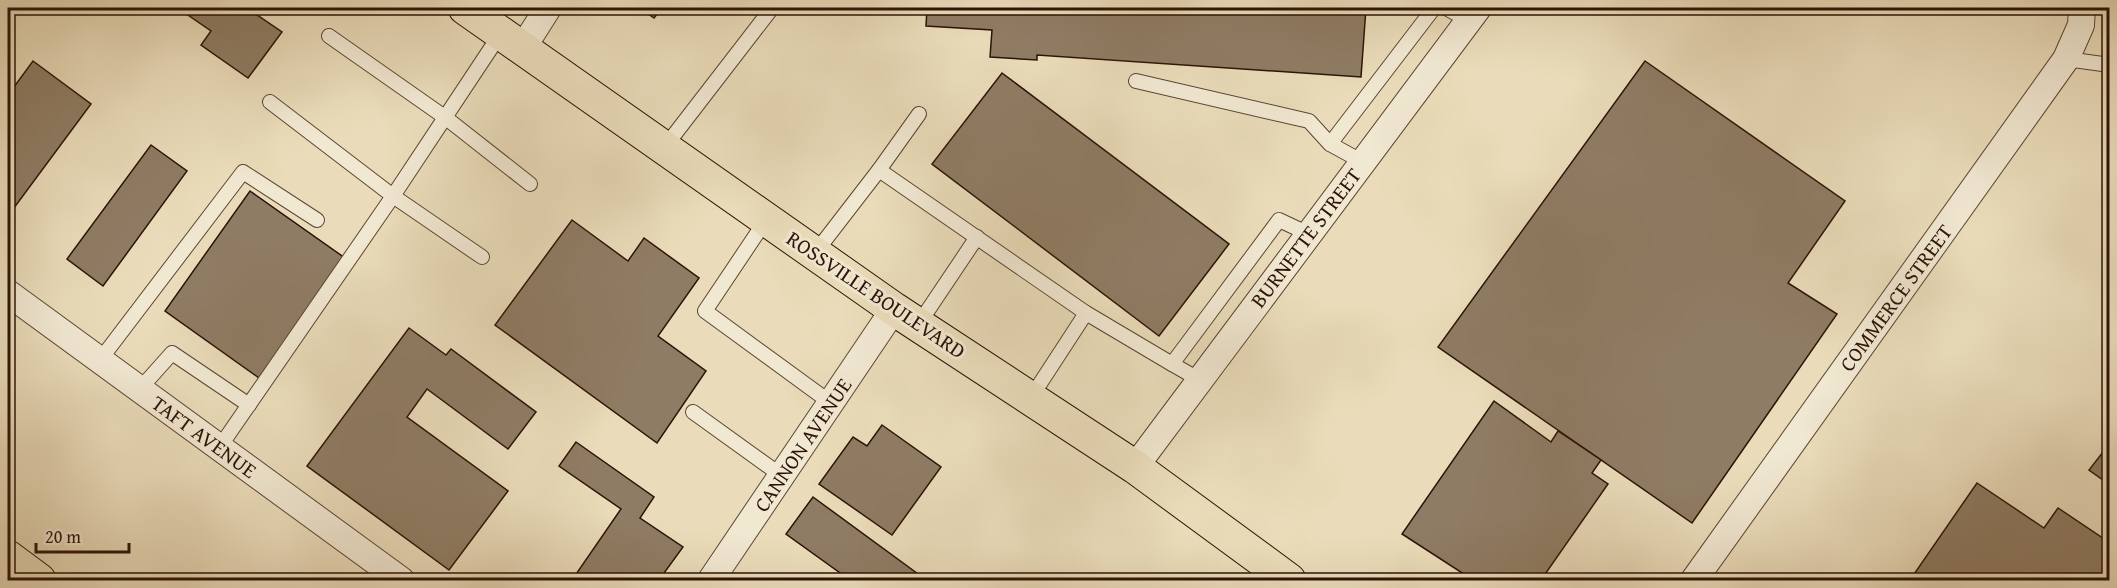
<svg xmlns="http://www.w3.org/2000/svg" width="2117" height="588" viewBox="0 0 2117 588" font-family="'Gentium Book Plus',serif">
<rect width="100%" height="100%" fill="#eadcba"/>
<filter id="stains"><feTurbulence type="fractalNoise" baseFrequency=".00333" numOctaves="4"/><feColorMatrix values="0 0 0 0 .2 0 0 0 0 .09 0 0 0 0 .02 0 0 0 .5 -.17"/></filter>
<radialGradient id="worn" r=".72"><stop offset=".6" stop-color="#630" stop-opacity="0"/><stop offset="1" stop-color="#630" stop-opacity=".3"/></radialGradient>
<g fill="#8f7c64" stroke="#2c1306" stroke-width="1.5">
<path d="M170,8H247L282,32L248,78L201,45L211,31L179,9L177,12Z"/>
<path d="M640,8H662L654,18Z"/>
<path d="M927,8H1366L1361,77L1037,55V60L990,57L992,30L926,26Z"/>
<path d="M33,61L91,104L8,216V95Z"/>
<path d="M1645,61L1845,201L1788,283L1837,314L1692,523L1438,347Z"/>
<path d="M1002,73L1229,244L1159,336L932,164Z"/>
<path d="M151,145L187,171L103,286L67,259Z"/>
<path d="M250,191L345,258L259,378L165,311Z"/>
<path d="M572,220L628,261L644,238L699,278L658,336L706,371L657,443L495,325Z"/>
<path d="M409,328L446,355L451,349L536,412L508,449L427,389L407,417L508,491L449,570L307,466Z"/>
<path d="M1494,401L1551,442L1558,431L1601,460L1592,473L1608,484L1541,580H1473L1402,534Z"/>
<path d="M882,425L941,467L892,535L819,484L853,437L867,446Z"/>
<path d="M576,442L654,497L640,518L683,547L659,580H572L621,509L559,466Z"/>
<path d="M2110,443V485L2089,470Z"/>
<path d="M1977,483L2044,528L2058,508L2110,543V580H1910Z"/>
<path d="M813,497L918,574L914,580H850L786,534Z"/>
</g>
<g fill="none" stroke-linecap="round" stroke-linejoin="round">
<g stroke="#5c4533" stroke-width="16">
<g id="service">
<path d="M1446,8L1468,20"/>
<path d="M329,36L446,118L530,184"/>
<path d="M2066,59L2110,65"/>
<path d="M1136,81L1309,121L1330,144"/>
<path d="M270,102L393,196L482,257"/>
<path d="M664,148L772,8"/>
<path d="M1363,162L1330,144L1434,8"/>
<path d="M879,170L919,114"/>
<path d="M766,220L705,311L831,403"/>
<path d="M815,253L879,170L1086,313L1172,364L1279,220L1309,234"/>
<path d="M918,325L977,237"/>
<path d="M100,360L243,172L317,220"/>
<path d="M1172,364L1200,380"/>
<path d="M139,390L172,353L249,405"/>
<path d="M1030,399L1086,313"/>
<path d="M693,412L782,476"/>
<path d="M219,448L393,196L501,33"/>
</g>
</g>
<g stroke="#5c4533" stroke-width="28">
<g id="minor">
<path d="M522,49L548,8"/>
<path d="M8,293L401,580"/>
<path d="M1135,467L1478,8"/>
<path d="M711,580L894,309"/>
<path d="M1694,580L2066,59L2081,25L2082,8"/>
</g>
</g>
<g stroke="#2c1306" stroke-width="35">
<path id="primary" d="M465,8L894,309L1135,467L1289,580"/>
</g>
<g stroke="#2c1306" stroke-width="35">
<path id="motorway" d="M8,557L39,580"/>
</g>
<use href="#service" stroke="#f1e8d2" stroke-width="14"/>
<use href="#minor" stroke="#f1e8d2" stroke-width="26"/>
<use href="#primary" stroke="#eadcba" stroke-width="33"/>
<use href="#motorway" stroke="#eadcba" stroke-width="33"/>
</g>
<g text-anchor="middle" stroke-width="6" stroke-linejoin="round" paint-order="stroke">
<g font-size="21" fill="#2c1306" stroke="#f1e8d2">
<text transform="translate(1306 238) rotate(-53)" y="7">BURNETTE STREET</text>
<text transform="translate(876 295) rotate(34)" y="7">ROSSVILLE BOULEVARD</text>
<text transform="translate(1896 298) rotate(-54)" y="7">COMMERCE STREET</text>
<text transform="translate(204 437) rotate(36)" y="7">TAFT AVENUE</text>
<text transform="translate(803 445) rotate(-56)" y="7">CANNON AVENUE</text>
</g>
</g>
<rect width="2117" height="588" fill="none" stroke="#eadcba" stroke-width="30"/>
<rect x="9" y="9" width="2099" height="570" fill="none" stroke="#2c1306" stroke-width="3"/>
<rect x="15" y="15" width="2087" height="558" fill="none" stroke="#2c1306" stroke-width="1.5"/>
<path d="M36 543v9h93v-9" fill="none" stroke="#2c1306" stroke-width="3"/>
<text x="45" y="543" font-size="18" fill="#2c1306" stroke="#f1e8d2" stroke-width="4.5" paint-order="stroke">20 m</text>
<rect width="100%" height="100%" filter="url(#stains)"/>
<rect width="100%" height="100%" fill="url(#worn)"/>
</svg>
